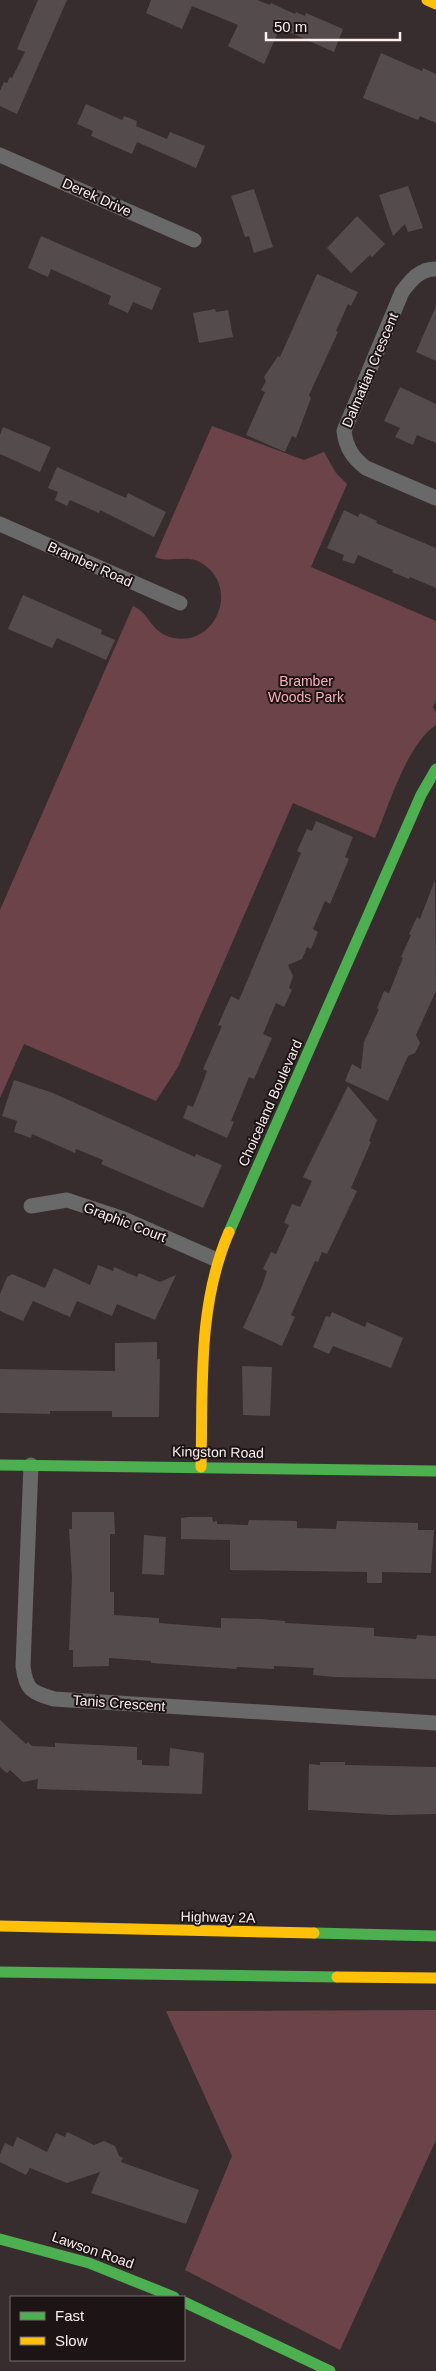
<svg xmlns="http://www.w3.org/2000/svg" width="436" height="2371" viewBox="0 0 436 2371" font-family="Arial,sans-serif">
<rect width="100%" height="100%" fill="#382d2e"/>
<g fill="#6c4349">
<path d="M212,426L304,460L324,452L336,473L347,484L311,567L436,621V700L433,707L436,713V725C407,744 389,805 375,838L293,803L178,1067L156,1101L24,1044L0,1098V910L133,606C151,614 150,633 174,638C217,646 239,587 203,564C187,553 171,564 155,557Z"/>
<path d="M436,2010V2140L340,2350L185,2270L232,2156L166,2011Z"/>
</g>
<g fill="#544b4c">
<path d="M38,0H67L17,114L0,106V91L4,82L7,83L10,77L12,78L25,52L17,49Z"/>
<path d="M151,0H257L270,5L271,3L295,14L296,12L305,16L306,13L343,29L334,52L280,28L264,64L228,46L238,25L192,6L182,29L146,13Z"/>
<path d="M381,53L422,71L423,68L436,74V123L420,116L418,120L363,98Z"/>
<path d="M86,104L122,120L124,116L137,121L136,126L167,139L170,132L205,146L196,168L137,142L132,154L91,136L93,131L77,124Z"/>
<path d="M408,186L423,228L408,232L405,224L393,236L379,195Z"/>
<path d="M254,189L273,247L254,253L249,236L245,237L231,196Z"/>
<path d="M357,216L385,244L372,257L370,255L351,273L327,248Z"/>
<path d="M41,236L161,288L152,310L133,302L128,313L108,304L111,296L51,269L48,277L28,268Z"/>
<path d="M317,274L358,292L351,306L348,304L336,331L338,332L309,395L311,398L296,438L292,436L285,452L246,435L265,392L261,390L266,381L264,377L278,356L280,357Z"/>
<path d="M436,306V361L416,352Z"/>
<path d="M215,309L216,312L228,310L233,337L199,343L193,313Z"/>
<path d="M400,387L436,404V443L417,435L413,445L395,437L400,428L384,421Z"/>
<path d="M3,427L51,447L40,472L0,454V435Z"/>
<path d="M57,467L126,498L128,493L166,512L154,537L100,510L99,513L70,500L67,506L55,500L58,492L48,488Z"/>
<path d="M344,510L358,517L360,513L377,521L376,523L436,548V588L410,577L409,579L392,572L393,570L358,555L354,564L342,560L344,555L327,548Z"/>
<path d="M23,595L102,630L101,634L115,640L106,660L57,638L52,648L8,629Z"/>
<path d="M316,821L353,837L345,857L349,859L330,904L325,901L313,929L318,932L311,949L307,947L302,959L288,965L293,976L289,988L292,990L284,1007L276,1003L263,1034L272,1038L254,1079L249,1077L231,1121L234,1122L227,1138L183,1118L188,1105L193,1107L203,1082L207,1071L203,1069L222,1026L218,1025L231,996L239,1000L301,853L297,851L307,829L312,831Z"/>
<path d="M435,880L436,991L416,1035L420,1043L415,1053L408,1056L388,1101L345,1081L352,1064L361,1069L364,1042L379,1009L377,1008L384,991L389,993L403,958L401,957L411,935L409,934L417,917L420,919Z"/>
<path d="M14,1080L53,1093L195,1157L196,1154L222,1165L203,1208L101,1164L103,1160L76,1149L75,1153L32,1134L31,1138L14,1132L17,1121L2,1116Z"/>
<path d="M348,1086L377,1120L369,1141L371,1142L351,1188L357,1191L327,1254L322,1252L318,1262L315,1261L291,1315L295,1317L282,1346L243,1328L262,1286L267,1271L263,1269L271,1252L276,1254L289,1225L284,1223L292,1204L300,1207L312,1181L303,1177Z"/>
<path d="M98,1265L113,1271L114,1267L137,1277L139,1273L160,1282L176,1275L155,1320L117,1304L112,1316L77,1301L70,1317L33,1301L23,1321L0,1311V1294L7,1277L12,1274L45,1288L54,1268L90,1285Z"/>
<path d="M332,1312L365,1327L367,1322L403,1338L391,1368L333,1346L329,1354L313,1347L326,1316L330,1317Z"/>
<path d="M157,1342V1359H160L159,1417H112V1411H50V1414L0,1413V1369L115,1371V1343Z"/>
<path d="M242,1366L272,1367L270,1416L243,1415Z"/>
<path d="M72,1512H114L115,1534H110V1592H114V1615L159,1618V1623L221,1628V1618L260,1619L285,1621V1623L374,1628V1636L416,1639L417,1635L436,1636V1679L335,1677L313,1675L314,1668L274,1666V1669L237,1667L236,1669L151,1663V1661L109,1658V1666L73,1667V1650H69L72,1578L69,1529H72Z"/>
<path d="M189,1517H212L213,1522L217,1521V1524L248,1525L249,1520L297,1521V1528L336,1529L337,1521L418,1523V1530H434L431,1573L382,1572V1583H367V1572L230,1570V1540L181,1539V1518Z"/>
<path d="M144,1535L166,1537L164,1575L142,1574Z"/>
<path d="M0,1720L26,1744L28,1742L32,1746L55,1747V1743L137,1747V1760H142V1765L169,1766L170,1748L204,1753L202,1794L37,1789L38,1779L23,1782L10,1770L7,1773L0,1767Z"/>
<path d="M320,1762H345V1765L436,1767V1814L391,1815L308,1810L309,1764L320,1765Z"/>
<path d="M67,2132L94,2145L104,2141L115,2146L119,2156L123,2158L121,2162L199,2190L186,2224L91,2193L100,2172L67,2183L30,2168L26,2175L0,2162V2154L5,2143L13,2147L17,2137L47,2152L56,2133L65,2137Z"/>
</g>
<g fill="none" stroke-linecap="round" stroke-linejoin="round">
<g stroke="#686968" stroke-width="15">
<path d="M0,155L194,240"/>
<path d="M436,269C419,269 411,280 402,292L344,431C346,448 353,458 366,468L436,498"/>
<path d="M0,524L180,603"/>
<path d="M31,1206L67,1200L124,1219L217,1260"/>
<path d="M31,1465L23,1666C26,1690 31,1692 54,1699L436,1723"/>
</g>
<g stroke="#4caf50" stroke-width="11">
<path d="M229,1232L421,795L436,769"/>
<path d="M0,1465L436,1471"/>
<path d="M314,1933L436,1936"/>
<path d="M0,1972L337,1977"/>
<path d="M0,2239L89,2263L174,2297"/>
<path d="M184,2302L330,2371"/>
</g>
<g stroke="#ffc107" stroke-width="11">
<path d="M427,0L436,4"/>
<path d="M201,1467C203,1388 197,1306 229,1232"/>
<path d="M0,1926L314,1933"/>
<path d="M337,1977L436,1978"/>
</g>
</g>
<g text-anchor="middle" stroke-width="4" stroke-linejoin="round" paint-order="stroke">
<g font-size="14" fill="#fceff0" stroke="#1d1515">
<text transform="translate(97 197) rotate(24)" y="5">Derek Drive</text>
<text transform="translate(370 370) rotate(-67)" y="5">Dalmatian Crescent</text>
<text transform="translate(90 564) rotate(24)" y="5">Bramber Road</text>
<text transform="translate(270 1103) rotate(-66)" y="5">Choiceland Boulevard</text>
<text transform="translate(125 1222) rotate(21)" y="5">Graphic Court</text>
<text transform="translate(218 1452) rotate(1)" y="5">Kingston Road</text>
<text transform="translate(119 1703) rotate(4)" y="5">Tanis Crescent</text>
<text transform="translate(218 1917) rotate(1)" y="5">Highway 2A</text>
<text transform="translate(93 2250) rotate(19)" y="5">Lawson Road</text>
</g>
<g font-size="14" fill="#fdaeb8" stroke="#1d1515">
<text x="306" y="686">Bramber<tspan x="306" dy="16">Woods Park</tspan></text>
</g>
</g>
<rect x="10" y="2296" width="175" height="65" fill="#1d1515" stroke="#766c6d"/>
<rect x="20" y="2312" width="25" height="8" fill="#4caf50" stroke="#766c6d"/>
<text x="55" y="2321" font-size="15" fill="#fceff0">Fast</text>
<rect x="20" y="2337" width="25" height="8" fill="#ffc107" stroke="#766c6d"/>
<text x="55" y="2346" font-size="15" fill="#fceff0">Slow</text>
<path d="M266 32v8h134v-8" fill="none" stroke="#fceff0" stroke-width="2.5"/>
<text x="274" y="32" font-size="15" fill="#fceff0" stroke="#1d1515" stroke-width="4" paint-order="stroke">50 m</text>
</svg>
